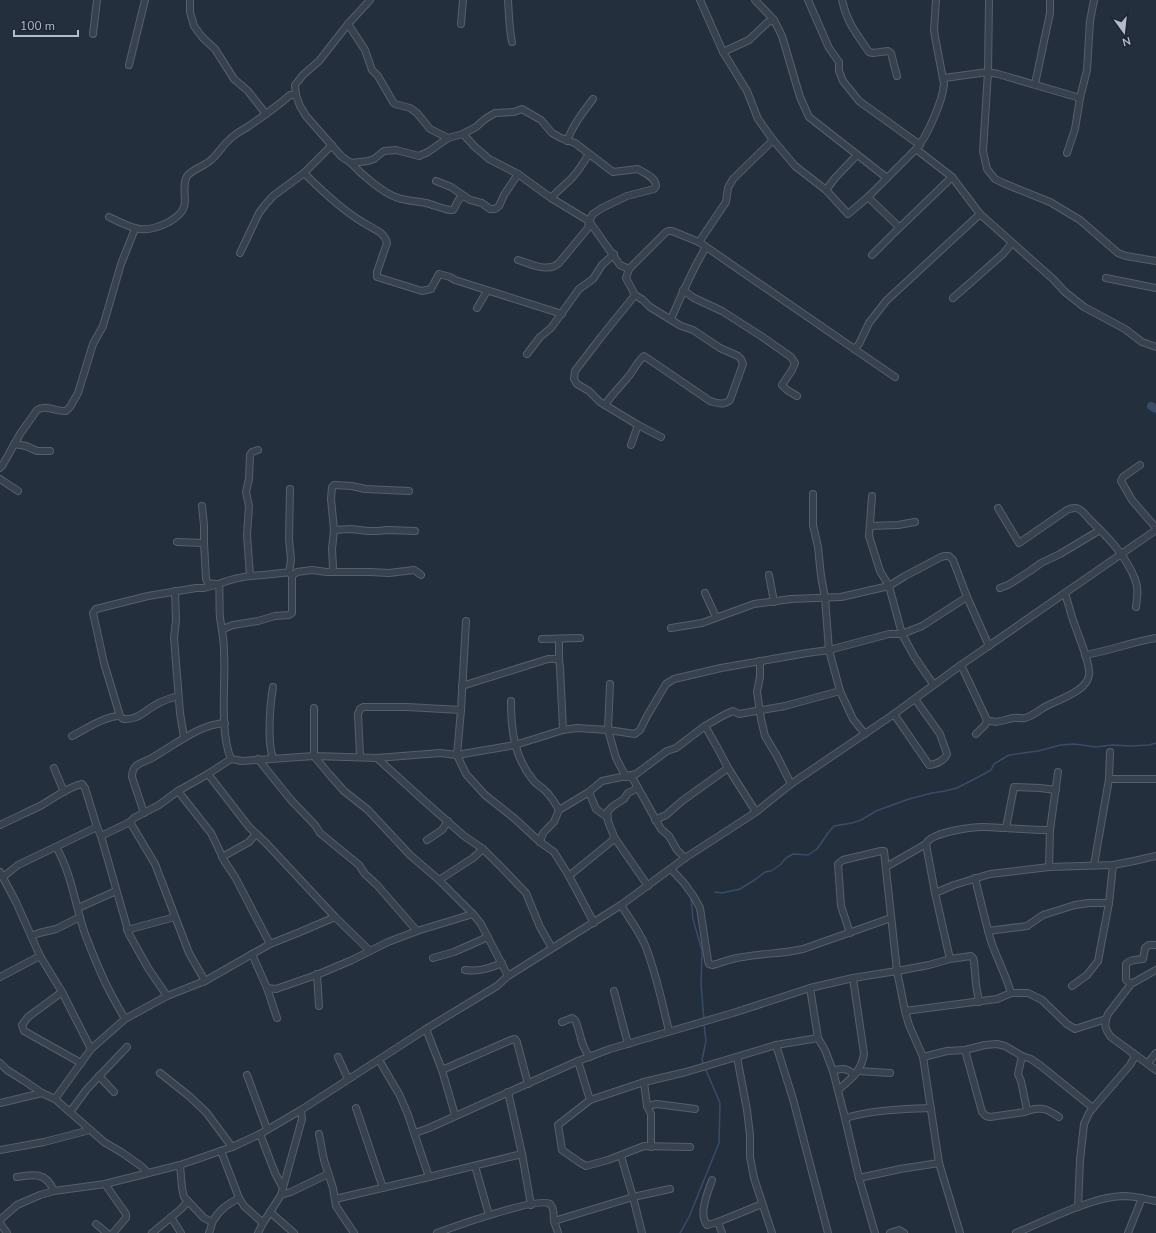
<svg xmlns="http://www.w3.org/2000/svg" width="1156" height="1233" viewBox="0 0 1156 1233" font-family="'Nunito Sans',sans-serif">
<rect width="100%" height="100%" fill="#242f3e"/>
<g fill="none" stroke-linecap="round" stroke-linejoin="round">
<g stroke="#394c67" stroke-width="1.5">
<path d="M715,892L722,893L740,889L756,879L765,872L771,871L780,865L786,858L793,854L808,855L817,849L828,833L834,826L852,823L861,820L876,811L909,799L932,793L945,791L957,788L984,774L991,770L994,764L1009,755L1038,751L1061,745L1074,744L1096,747L1112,745L1131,746L1149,745L1156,743"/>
<path d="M691,899L693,919L702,951L701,984L704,1020"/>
<path d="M704,1065L702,1060L706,1041L704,1024"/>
<path d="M680,1233L689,1217L719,1143L720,1103L705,1068"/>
</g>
<path stroke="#394c67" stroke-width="8" d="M1151,406L1156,409"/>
<g stroke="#565f6c" stroke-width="8">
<g id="minor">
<path d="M190,0V12L194,26L202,37L215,49L234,79L248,91L266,114"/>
<path d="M370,0L348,24L319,61L303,75L295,85L296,95L300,106L306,116L341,156L351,163L368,161L374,159L384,151L396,150L419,156L428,152L448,138L463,134L476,127L485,119L495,113L514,112L522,109L541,120L552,133L561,138L575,143L613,172L638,169C644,173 656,177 656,186L654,189L627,196L602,208L593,214L589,221L588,228L559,263C548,273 531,264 518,260"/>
<path d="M508,0C509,14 509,28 512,42"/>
<path d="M700,0L723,52L747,91L758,119L773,140L795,166L826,190L848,214L868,197L916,149C927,137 943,100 944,84L936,42L934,30L936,0"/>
<path d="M755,0L774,20L782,36L800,97L809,117L887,178"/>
<path d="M808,0L829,48L839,62V71L843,81L859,101L920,145"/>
<path d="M842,0C847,23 856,33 869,52L873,53L888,51L891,53L897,76"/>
<path d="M989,0L988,72L983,151L987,169L995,179L1003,183L1050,202L1080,220L1118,253L1126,256L1156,261"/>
<path d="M348,24L365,50L372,70L378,76L393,102L395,104L410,108L417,113L430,129L448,138"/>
<path d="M461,24L463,0"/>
<path d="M93,34L97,0"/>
<path d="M723,52L749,40L768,22L774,20"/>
<path d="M129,65L145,0"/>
<path d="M944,78L988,72L998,74L1080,98"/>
<path d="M1035,84L1050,13V0"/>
<path d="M463,134L474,146L489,159L518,174L551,198L589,221L620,265L629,269"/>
<path d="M567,141C573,125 583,112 593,99"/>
<path d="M916,149L952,177L980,214L1053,279L1065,292L1084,307L1125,329L1142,342L1156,347"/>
<path d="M1067,153L1075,129L1080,98L1087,70L1090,21L1094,0"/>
<path d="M351,163C362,175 383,193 398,198C407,201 417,201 426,203C434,205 442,209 450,210H453C457,205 457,198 464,196"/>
<path d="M304,173C322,191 343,211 364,223C373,229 385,232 387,243L377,272V277L422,291L431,289L439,274L450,277L455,280L562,314"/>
<path d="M436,181L451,187L470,200L482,203L490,209H495L499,206L504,195L518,174"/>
<path d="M826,190L835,178L857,155"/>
<path d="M868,197L899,227"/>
<path d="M551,198C557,192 563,186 570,180C578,172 583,163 589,154"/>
<path d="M109,217C133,229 144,235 169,222C174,219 182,213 184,207C187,199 181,183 188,175C194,169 204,166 211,160C215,157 218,152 221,149C225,143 231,138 236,134C240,131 245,129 249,126C263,116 278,106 290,95H296"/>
<path d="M699,242L726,202L728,188L733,179L773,140"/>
<path d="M240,253L259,213L265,205L273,196L304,173L332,145"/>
<path d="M872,255L893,234L952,177"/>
<path d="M1106,278L1156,288"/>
<path d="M683,290L694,298L722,311L761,336L791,357L795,363L792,370L782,385L787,390L797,396"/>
<path d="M635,295L601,337L575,371L574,379L577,384L589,391L600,402L638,425L661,437"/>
<path d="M953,298L1003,254L1012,243"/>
<path d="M477,308L487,291"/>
<path d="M671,319C682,294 692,270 706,247"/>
<path d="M854,349L859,344L869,323L886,301L980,214"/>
<path d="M527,354L540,337L551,328L579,289L593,279L602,265L614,254"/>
<path d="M605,405C612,394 620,387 628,377C634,370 637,362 644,356L710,401C718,403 723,406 730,400L743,364L741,359L738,356L720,348L693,330L681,326L650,307L643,300L635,295L626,278L629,269L665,233L668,231H672L699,242L895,377"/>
<path d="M14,444L26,446L37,451H50"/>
<path d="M631,445L638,425"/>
<path d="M1140,465L1123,477L1121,481L1132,500L1156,528"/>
<path d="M0,468L2,466L20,434L37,410C46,404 56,412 66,411L70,407L78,393L93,344L103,326L121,264L135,229"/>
<path d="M0,479L18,491"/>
<path d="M813,494V525L818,547L821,576L825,598L829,650L840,691L853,719L865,734"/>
<path d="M872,496L869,536L880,571L889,586L902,634L914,656L933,684"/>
<path d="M202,506L204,525V543L206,579L208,583L216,584"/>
<path d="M998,508L1019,543L1067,510C1071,508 1075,507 1079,509C1083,511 1087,517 1090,520C1108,537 1126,556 1135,579C1139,589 1137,597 1136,607"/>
<path d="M870,526L898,525L915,522"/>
<path d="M334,530L351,529L368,531H378L387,530L415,531"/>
<path d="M177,542L204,543"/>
<path d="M332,571L333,567L332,549L334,530L331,499L332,487L334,485L352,486L365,489L409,491"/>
<path d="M289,572L292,576L297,572L312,570L327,572H370L389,573L414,570L417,572L421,575"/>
<path d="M769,575L774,602"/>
<path d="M250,576L247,535L249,506L246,492L249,479L250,455L252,452L258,450"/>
<path d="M1000,588L1008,585L1030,571L1041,563L1060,554L1100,530"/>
<path d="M175,591L176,620L174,638L175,650L180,713L184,737"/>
<path d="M705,593L716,617"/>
<path d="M466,621L461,710L457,755L466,774L485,795L514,818L540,842L554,852L569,876L594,923"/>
<path d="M671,628L702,623L754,604L791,599L841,597L889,586L905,576L941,557L945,556H949L953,560L967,597L989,646"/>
<path d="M223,629L233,625L258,621L275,616L289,615L292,613V576"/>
<path d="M542,639L580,638"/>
<path d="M559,639V659L560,667L563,730"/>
<path d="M1085,655C1109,651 1132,642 1156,638"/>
<path d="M760,661V677L757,692L761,719L765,736L777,756L791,784"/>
<path d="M961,665L987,720L985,725L976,734"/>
<path d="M610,684L608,730L616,758L626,777"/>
<path d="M462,686L548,659H559"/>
<path d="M511,701C511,730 514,757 533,780C538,786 545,789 549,795C553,799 556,805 559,810"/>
<path d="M314,708V756L329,774L344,791L368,810L410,855L439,880L473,914L481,924L508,976"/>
<path d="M894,714L929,765C935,765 945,760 947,754L940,734L915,699"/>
<path d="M120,716L104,663L93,613L96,609L148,596L196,588H204L219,584"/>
<path d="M987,720C997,724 1003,720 1013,718C1017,717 1021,719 1025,718C1032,716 1037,712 1043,708C1056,700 1087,692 1089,675C1091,665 1077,632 1073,620C1070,611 1068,602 1065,594"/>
<path d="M705,726L717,747L728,768L756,812"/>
<path d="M72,736C86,729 105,716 120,716L123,719C139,720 144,711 157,704C164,700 171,698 178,696"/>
<path d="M360,756L358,714L360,709L363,707H407L461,710"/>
<path d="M273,758C267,742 270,704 273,687"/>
<path d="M377,758L422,799L464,836L483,849L503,869L526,893L540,927L552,948"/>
<path d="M231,759C219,731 226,683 224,652C224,640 222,629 220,618C219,607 220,595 219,584C241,574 266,576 289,572L291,560L289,539L290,489"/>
<path d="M258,759L291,800L315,825L320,833L359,865L365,874L377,885L417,931"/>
<path d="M54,768L64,792"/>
<path d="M208,774L249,827L266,843L335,917L370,951"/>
<path d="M629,776L633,779L661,829L669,836L677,850L685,858"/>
<path d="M1109,779H1156"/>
<path d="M178,791L211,833L225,862L235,877L270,944"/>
<path d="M589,792L596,809L607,817"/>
<path d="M144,813L132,777C132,773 133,769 136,766C140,763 146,761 150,759C172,747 199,724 225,723"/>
<path d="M655,820L666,815L682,801L728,768"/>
<path d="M130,822L155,864L189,953L205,981"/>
<path d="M0,825C13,819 27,812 40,806C53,799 67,787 82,784L85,788L97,827L101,836L129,934L148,968L167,996"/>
<path d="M1006,828L1014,787L1040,788L1056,790"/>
<path d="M101,836L130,822L134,818L159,805L178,791L208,774L231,759L242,761L314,756L377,758L440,753L457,755L515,745L563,730L577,728L608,730L635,734L640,730L647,716L666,684L674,679L721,668L807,653L829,650L889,634H902L922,626L967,597"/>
<path d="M614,837L648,886"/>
<path d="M427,840L442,830L448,821"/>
<path d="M540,842L543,833L554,822L559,810L589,792L602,781L636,774L667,751L676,748L705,726L724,715L733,711L739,714L785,706L840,691"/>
<path d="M926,844L935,893L950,959"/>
<path d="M56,847C72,874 75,905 85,934C92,952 100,973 109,990C114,1000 120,1010 125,1019"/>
<path d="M222,857L249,842L256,834"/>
<path d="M1094,865L1109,779L1110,752"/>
<path d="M886,867L926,844C931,832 972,827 984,827C991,827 999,828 1006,828C1021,829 1035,830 1050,830"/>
<path d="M1049,867L1050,830L1058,772"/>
<path d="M671,869L684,883L694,897L700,908L708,961L709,964L713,965C723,962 733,958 743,957C763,953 783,954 803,949L891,918"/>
<path d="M0,872L16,902L40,956L62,992L91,1049"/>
<path d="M569,876L613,840L614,837C611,826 606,823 608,811L613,806L624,799L628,793L638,788"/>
<path d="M3,877L18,865L97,827"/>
<path d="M975,878C980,899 985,920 991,941C997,959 1006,975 1011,993"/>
<path d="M439,880L473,858L483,849"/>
<path d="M935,893L954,885L990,874L1049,867L1113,865L1134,861L1156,856"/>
<path d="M621,905C629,918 639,931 645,945C656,972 662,1003 669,1031"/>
<path d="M78,908L116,891"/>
<path d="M127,930L175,917"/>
<path d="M988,931L1027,926L1043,915L1075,905L1089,903H1109"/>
<path d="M850,933L841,906L838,864L843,860L881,851H884L897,971L905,1011L909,1025L923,1057L939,1163L960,1233"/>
<path d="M31,936L39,933L56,929L80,917"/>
<path d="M252,954L267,988L276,989L319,974L352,960L388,942L417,931L473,914"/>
<path d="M433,958L454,952L488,937"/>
<path d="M465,970C479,972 490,968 502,963"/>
<path d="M1156,970L1131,984L1108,1014C1104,1024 1104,1028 1111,1037L1156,1070"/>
<path d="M317,974L319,1006"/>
<path d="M0,977L40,956"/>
<path d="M1131,984L1126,980V964C1130,959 1137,960 1143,959L1145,948L1149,945H1156"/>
<path d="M1072,986L1087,975L1098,961L1109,903L1113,865"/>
<path d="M267,988L277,1018"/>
<path d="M810,988L818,1038L825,1050L833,1071L845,1118L859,1178L875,1233"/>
<path d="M614,991L628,1044"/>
<path d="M62,992L28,1017L22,1025L24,1031L81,1063"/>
<path d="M905,1011L997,999L1011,993H1028L1042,1000L1067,1024L1075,1029L1106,1019"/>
<path d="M562,1022L572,1018L575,1020C581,1032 580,1046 590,1057"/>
<path d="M426,1029L442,1070L455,1115"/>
<path d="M776,1045L793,1099L828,1233"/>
<path d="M965,1050L982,1112L986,1116L990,1117L1025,1112C1029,1110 1031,1110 1035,1109C1047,1108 1049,1111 1059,1117"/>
<path d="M1022,1056L1018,1074L1021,1081L1027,1110"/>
<path d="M338,1057L348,1079"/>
<path d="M737,1057L747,1110L750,1135V1157L754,1178L772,1233"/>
<path d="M923,1057L947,1051L965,1050L985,1045L997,1044L1005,1046L1022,1056L1031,1059L1041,1066L1093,1108"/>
<path d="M379,1060L399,1094L407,1112L429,1177"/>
<path d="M578,1061L590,1100"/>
<path d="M0,1063L7,1070L23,1080L42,1093L55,1099L104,1142L121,1152L141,1166L148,1173"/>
<path d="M1148,1063L1156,1053"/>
<path d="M442,1070L511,1040L515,1039L517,1042L528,1084"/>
<path d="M833,1071C842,1068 848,1068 854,1075"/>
<path d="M858,1071L890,1073"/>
<path d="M160,1073L189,1096L206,1112L232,1147"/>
<path d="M247,1075L267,1129"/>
<path d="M99,1076L114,1092"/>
<path d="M644,1082L647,1106L651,1114V1147"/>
<path d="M838,1090C851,1079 861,1072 864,1054L853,978"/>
<path d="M508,1092L522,1154L531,1205"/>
<path d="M55,1099L91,1049L125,1019L167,996L205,981L270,944L300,932L335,917"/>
<path d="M0,1103L42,1093"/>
<path d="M647,1106L657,1104L695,1109"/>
<path d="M356,1108L383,1188"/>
<path d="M70,1112L87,1089L127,1047"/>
<path d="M845,1118C873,1110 902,1109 931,1108"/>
<path d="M415,1133L429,1128L578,1061L610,1049L733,1013L810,988L853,978L897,971L929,965L950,959L971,956L973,958L974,961L976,985L979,1002"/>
<path d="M260,1134L275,1173L283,1188"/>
<path d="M319,1134L324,1160L333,1188L336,1206L354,1233"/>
<path d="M690,1147L644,1146L608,1160L586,1166L579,1162L562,1150L558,1125L590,1100L644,1082L686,1072L776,1045L818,1038"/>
<path d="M0,1150L44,1142L90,1130"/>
<path d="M221,1151L239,1198L244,1206L263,1223"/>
<path d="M621,1156L633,1197L642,1233"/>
<path d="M180,1165L182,1188L184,1197L204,1218L212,1222"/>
<path d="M475,1166L489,1215"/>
<path d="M17,1177C34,1174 46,1172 54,1191"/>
<path d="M859,1178L900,1169L939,1163"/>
<path d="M712,1180C708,1192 698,1214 707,1225L718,1222L762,1204"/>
<path d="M105,1184L126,1214V1218L113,1233"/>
<path d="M281,1195L291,1192L328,1174"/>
<path d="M335,1199L429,1177L522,1154"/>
<path d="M1078,1207L1080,1160L1084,1124L1089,1113L1093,1108L1130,1065L1134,1058L1133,1053"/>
<path d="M270,1212L294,1233"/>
<path d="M171,1217L181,1233"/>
<path d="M0,1220L17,1205L40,1195L54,1191L105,1184L180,1165L232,1147L260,1134L301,1110L426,1029L497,986L508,976L621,905L685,858L733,827L756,812L791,784L894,714L961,665L1156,530"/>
<path d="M554,1221L633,1197L670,1189"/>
<path d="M718,1222L722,1233"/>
<path d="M0,1223L7,1233"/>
<path d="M96,1224L107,1233"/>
<path d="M152,1233L181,1209L188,1201"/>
<path d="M209,1233C211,1229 211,1225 213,1221C219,1210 228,1204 239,1198"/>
<path d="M258,1233L263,1223L281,1195L302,1119L301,1110"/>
<path d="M437,1233C453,1227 539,1196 550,1204C555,1208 553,1216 554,1221C555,1225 557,1229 558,1233"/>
<path d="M890,1233L899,1230L904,1233"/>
<path d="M1016,1233C1046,1221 1090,1197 1123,1196C1134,1196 1145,1199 1156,1201"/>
<path d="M1128,1233L1142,1198"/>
</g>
</g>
<use href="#minor" stroke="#38414e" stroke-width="6"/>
</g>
<g transform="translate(1124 32) rotate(165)" stroke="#1d2633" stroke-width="3" paint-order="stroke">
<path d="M0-3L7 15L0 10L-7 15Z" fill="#b4bcc9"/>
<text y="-6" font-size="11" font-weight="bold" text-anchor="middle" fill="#b4bcc9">N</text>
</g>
<path d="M14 30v6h64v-6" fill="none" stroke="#b4bcc9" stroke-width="2"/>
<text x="20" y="30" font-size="12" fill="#b4bcc9" stroke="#1d2633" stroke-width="3" paint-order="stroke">100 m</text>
</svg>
